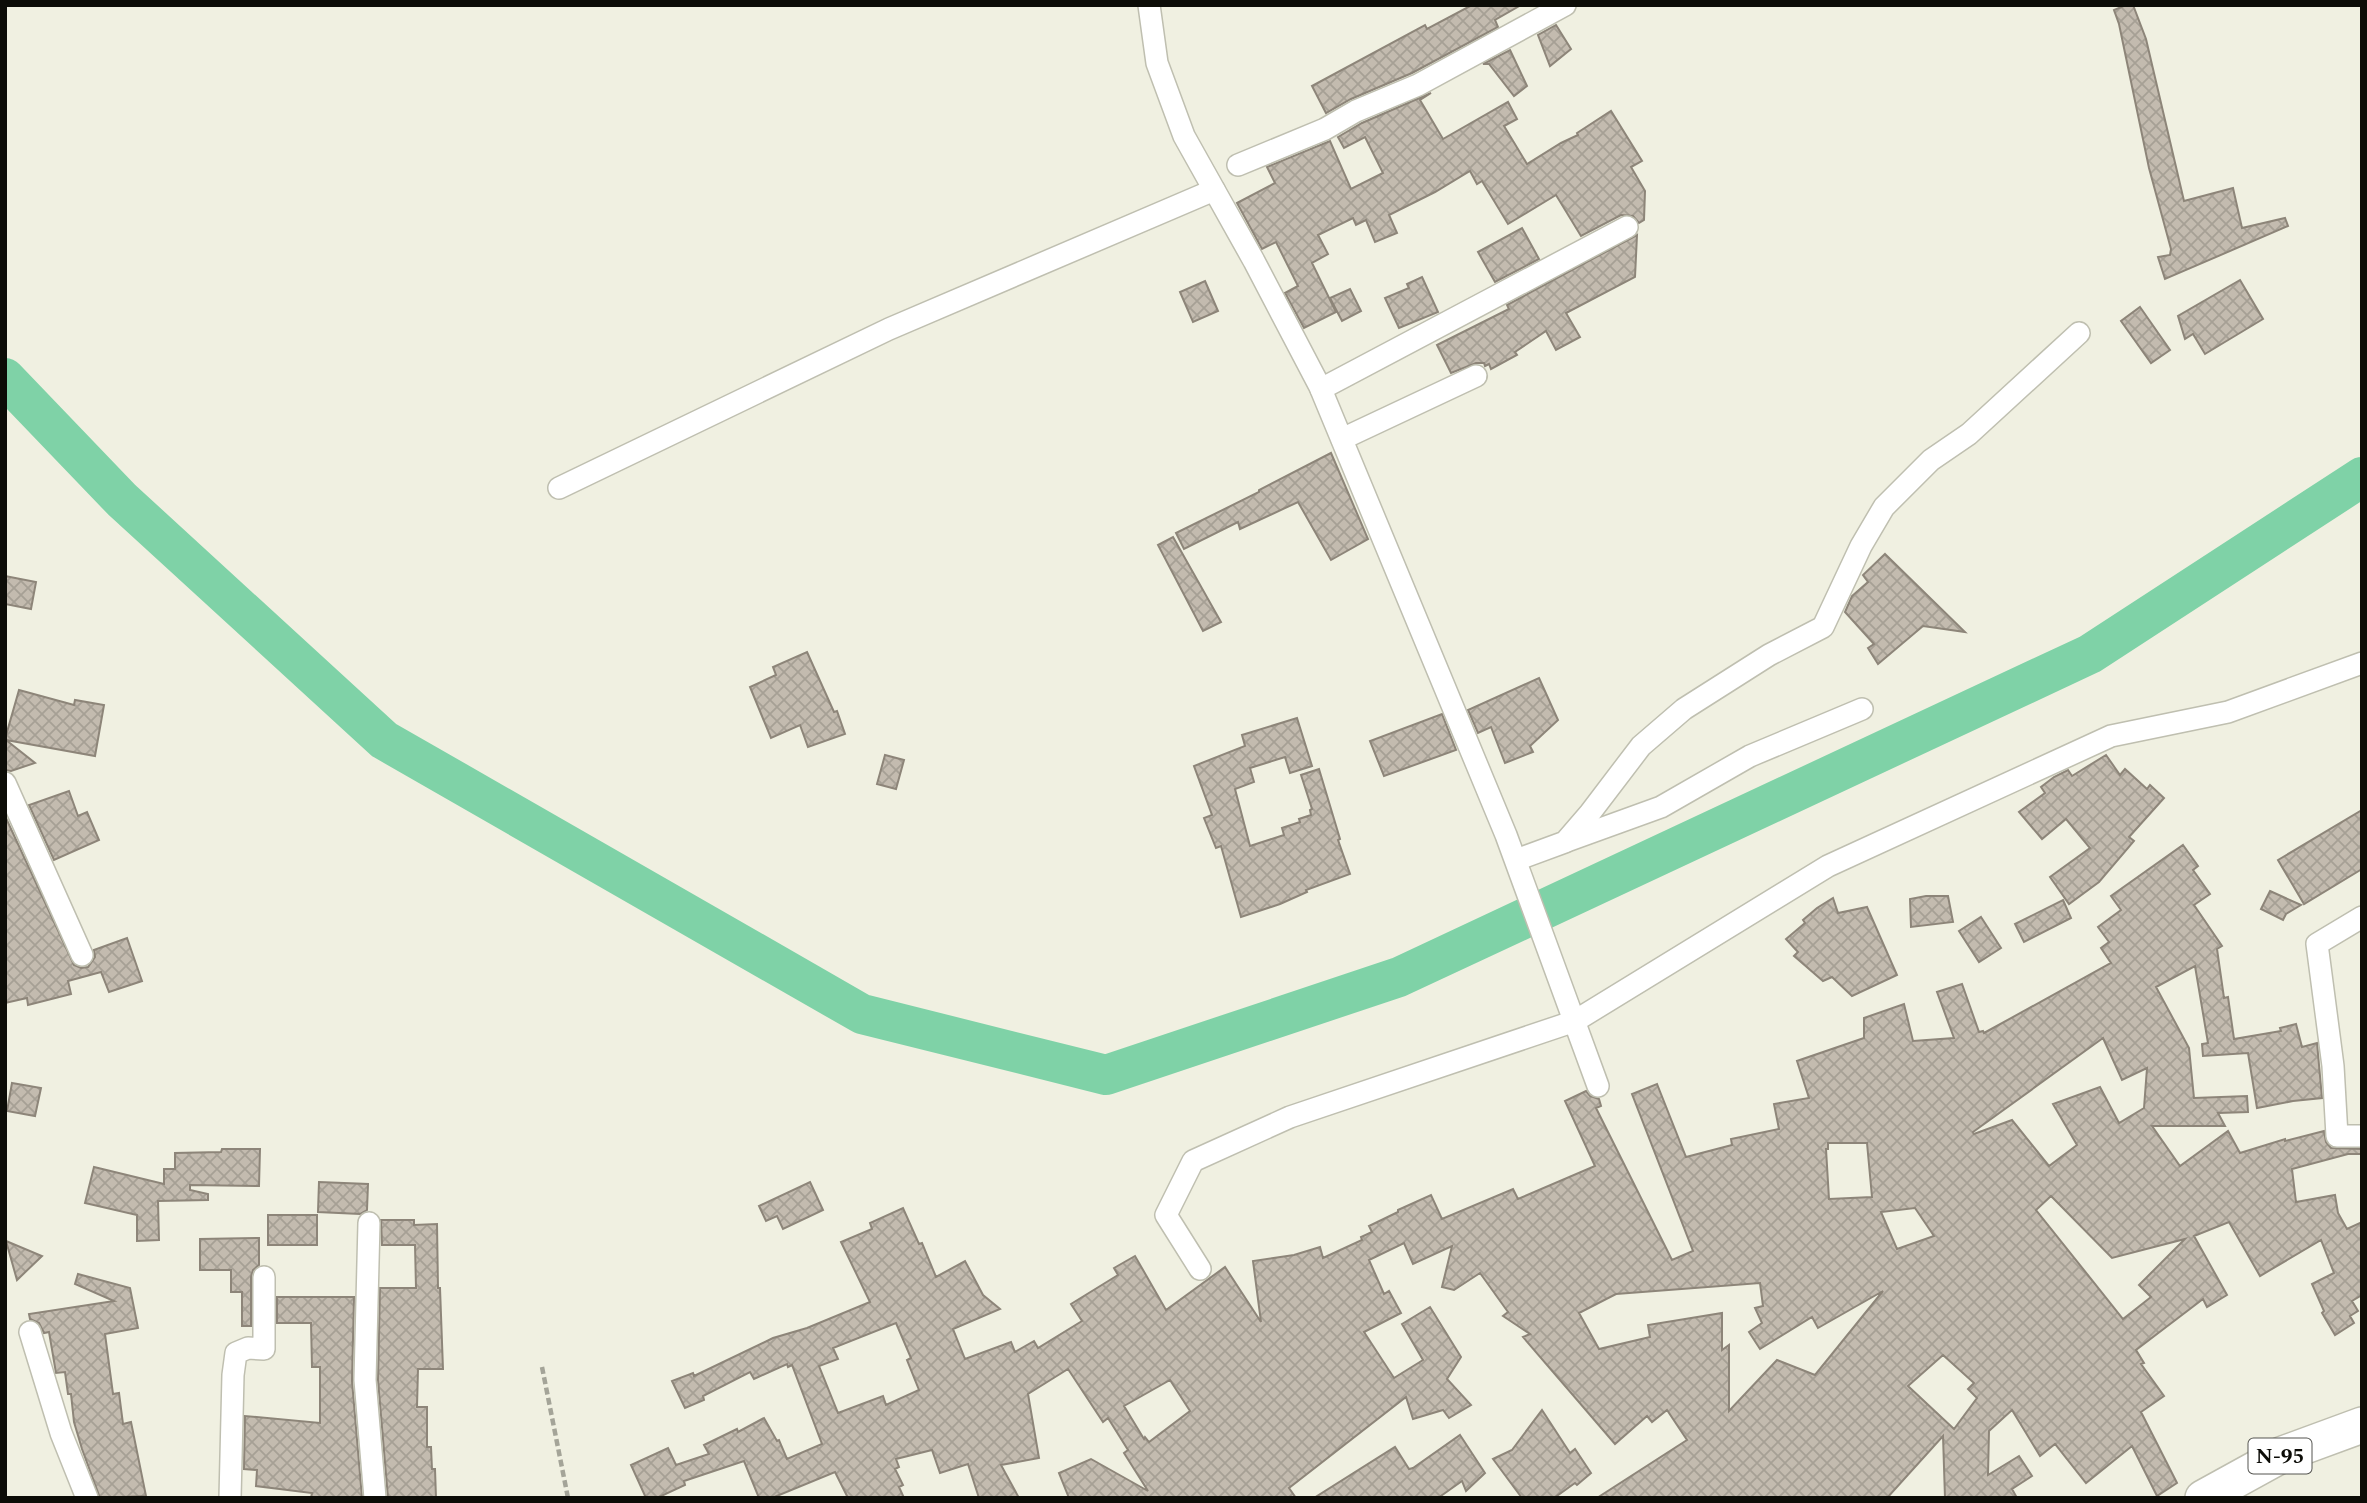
<svg xmlns="http://www.w3.org/2000/svg" width="2367" height="1503" viewBox="0 0 2367 1503" font-family="Spectral,serif">
<defs>
<pattern id="building-cross-hatch" width="8" height="8" patternUnits="userSpaceOnUse" patternTransform="scale(1.75)"><rect width="8" height="8" fill="#c3bbaf"/><path d="M0 0l8 8M0 8l8-8" fill="none" stroke="#a6a095"/></pattern>
</defs>
<rect width="100%" height="100%" fill="#f0f0e1"/>
<g fill="none" stroke-linecap="round" stroke-linejoin="round">
<path stroke="#7fd2a7" stroke-width="40" d="M5,378L122,500L384,740L862,1014L1106,1075L1399,977L2090,654L2362,477"/>
</g>
<g fill="url(#building-cross-hatch)" stroke="#8d8579" stroke-width="2" fill-rule="evenodd">
<path d="M1472,5H1521L1495,20L1498,27L1412,73L1351,99L1326,113L1312,86L1425,25L1427,29Z"/>
<path d="M2126,5H2133L2146,39L2184,201L2233,188L2242,228L2285,218L2288,226L2165,279L2158,257L2170,255L2171,249L2149,168L2119,24L2114,10Z"/>
<path d="M1556,25L1571,49L1550,66L1538,35Z"/>
<path d="M1510,50L1527,86L1514,96L1489,64H1483Z"/>
<path d="M1431,93L1420,100L1443,139L1508,102L1517,119L1504,126L1527,164L1561,143L1578,135L1577,133L1611,111L1642,161L1631,167L1645,191L1644,220L1639,223L1633,216L1621,215L1581,236L1556,195L1508,224L1482,181L1477,184L1470,171L1435,192L1389,215L1397,233L1375,242L1366,220L1356,225L1353,218L1318,235L1328,254L1312,263L1336,312L1304,328L1285,293L1298,286L1276,242L1262,249L1237,203L1275,183L1267,167L1330,141L1351,189L1383,173L1365,137L1344,148L1338,137L1362,123Z"/>
<path d="M1522,228L1539,259L1495,282L1478,252Z"/>
<path d="M1637,235L1635,277L1566,313L1580,337L1556,350L1546,331L1515,352L1517,355L1491,369L1489,364L1485,366L1484,363H1476L1451,373L1437,345L1509,309L1507,305Z"/>
<path d="M1422,277L1438,312L1399,328L1385,298L1409,288L1407,284Z"/>
<path d="M2240,280L2263,319L2205,354L2193,334L2185,339L2178,316Z"/>
<path d="M1205,281L1218,311L1193,322L1180,292Z"/>
<path d="M1350,289L1361,311L1342,321L1330,298Z"/>
<path d="M2140,307L2170,350L2151,363L2121,321Z"/>
<path d="M1331,453L1368,539L1331,560L1298,502L1240,529L1238,522L1184,549L1176,533L1259,492V490Z"/>
<path d="M1173,537L1221,622L1203,631L1158,545Z"/>
<path d="M1885,554L1965,632L1923,626L1878,664L1868,648L1874,644L1845,612L1852,596L1868,582L1863,575Z"/>
<path d="M5,576L36,582L31,609L5,604Z"/>
<path d="M807,652L834,712L837,711L845,734L808,747L800,725L771,738L750,687L776,675L773,667Z"/>
<path d="M1539,678L1558,720L1530,746L1533,752L1505,763L1491,727L1478,733L1468,710Z"/>
<path d="M19,690L74,705L75,700L104,705L95,756L6,740L35,763L11,771L5,770V739Z"/>
<path d="M1442,714L1456,750L1384,776L1370,741Z"/>
<path d="M1297,718L1312,766L1290,773L1285,757L1250,768L1254,782L1235,789L1250,846L1284,835L1282,828L1300,822L1299,819L1311,815L1310,810L1312,809L1301,775L1319,769L1340,839L1338,840L1350,874L1306,890L1307,892L1280,904L1241,917L1221,846L1216,848L1204,818L1212,815L1194,766L1245,746L1242,735Z"/>
<path d="M885,755L904,760L896,789L877,784Z"/>
<path d="M2106,755L2120,775L2125,769L2147,789L2150,785L2164,798L2129,837L2134,841L2099,882L2069,904L2050,877L2090,848L2066,819L2042,839L2019,812L2045,793L2041,787L2054,777L2068,770L2072,776Z"/>
<path d="M69,791L78,816L87,812L99,840L54,860L29,805Z"/>
<path d="M2362,810V869L2304,904L2278,860Z"/>
<path d="M5,816L74,965L81,968L88,967L95,957L94,950L127,938L142,981L109,992L101,972L68,981L71,994L28,1005L27,998L5,1003Z"/>
<path d="M2183,845L2198,866L2193,870L2210,894L2194,905L2222,946L2217,949L2224,998L2228,997L2234,1039L2281,1031L2280,1028L2296,1024L2302,1047L2317,1043L2322,1098L2293,1101L2257,1108L2248,1053L2203,1056L2202,1044L2208,1043L2195,966L2156,987L2189,1048L2194,1098L2247,1096L2248,1112L2218,1113L2225,1126H2152L2180,1166L2228,1131L2240,1153L2285,1139V1141L2324,1131L2326,1142L2331,1148L2362,1149V1154H2348L2292,1169L2296,1202L2335,1195L2338,1213L2347,1229L2362,1222V1295L2352,1301L2358,1311L2350,1316L2354,1323L2335,1335L2322,1313L2324,1311L2312,1284L2334,1273L2321,1240L2260,1276L2229,1222L2194,1236L2227,1295L2207,1307L2203,1299L2136,1350L2144,1363L2141,1364L2164,1396L2141,1412L2177,1483L2157,1496L2132,1446L2086,1483L2055,1444L2040,1456L2012,1410L1989,1431L1988,1475L2019,1456L2032,1476L2012,1489L2017,1498H1945L1943,1436L1887,1498H1597L1687,1440L1667,1410L1652,1422L1647,1416L1615,1444L1523,1337L1530,1334L1503,1316L1508,1312L1480,1273L1454,1290L1442,1287L1452,1246L1413,1264L1404,1243L1369,1260L1384,1294L1389,1291L1401,1313L1364,1332L1394,1378L1423,1360L1402,1324L1430,1307L1461,1357L1447,1379L1471,1405L1449,1418L1443,1410L1413,1419L1406,1397L1289,1488L1296,1498H1069L1059,1473L1091,1459L1148,1491L1124,1453L1128,1450L1108,1418L1103,1422L1068,1369L1028,1394L1039,1458L1001,1465L1019,1498H979L968,1464L940,1473L932,1450L896,1459L899,1467L895,1469L903,1485L899,1487L904,1498H848L835,1472L772,1498H759L744,1461L684,1481L685,1485L657,1498H646L631,1465L668,1448L676,1465L709,1454L704,1445L737,1429L738,1432L764,1418L777,1441L779,1440L787,1459L822,1444L792,1365L788,1367L787,1364L754,1379L750,1372L703,1396L704,1400L685,1408L672,1381L693,1373L694,1376L773,1338L807,1328L870,1302L841,1242L872,1229L870,1223L903,1208L919,1244L922,1243L936,1277L965,1261L983,1295L1000,1309L953,1329L965,1359L1011,1342L1015,1352L1034,1341L1038,1348L1082,1321L1071,1304L1118,1275L1114,1268L1135,1256L1166,1310L1225,1267L1261,1322L1253,1261L1294,1255L1320,1247L1323,1258L1362,1240L1361,1237L1372,1232L1369,1226L1398,1212V1210L1431,1195L1442,1219L1513,1189L1518,1199L1595,1166L1565,1101L1586,1091L1590,1096L1599,1099L1601,1106L1596,1108L1672,1260L1693,1251L1632,1094L1657,1084L1686,1157L1732,1145L1731,1139L1779,1129L1774,1104L1809,1098L1797,1061L1864,1038V1018L1904,1004L1913,1041L1954,1038L1937,992L1962,984L1979,1032L1983,1031L1984,1033L2111,963L2101,948L2109,942L2098,927L2121,910L2111,896ZM2103,1038L2122,1080L2147,1068L2144,1108L2119,1123L2100,1087L2053,1104L2077,1145L2049,1166L2012,1120L1974,1134L1973,1132ZM1828,1143H1867L1872,1197L1829,1199L1826,1149H1828ZM2051,1196L2112,1258L2185,1239L2139,1285L2151,1297L2123,1319L2036,1210ZM1915,1208L1934,1236L1897,1249L1881,1212ZM1760,1283L1763,1306L1755,1308L1762,1323L1749,1332L1760,1349L1812,1317L1818,1328L1883,1291L1815,1375L1777,1360L1729,1411V1345L1722,1350V1313L1648,1325L1650,1337L1599,1349L1579,1313L1616,1294ZM896,1323L911,1358L907,1360L919,1390L886,1405L883,1396L838,1413L819,1366L838,1359L833,1348ZM1943,1355L1974,1383L1968,1389L1977,1398L1954,1429L1908,1386ZM1170,1380L1190,1411L1149,1442L1145,1437L1144,1439L1124,1406Z"/>
<path d="M2270,891L2301,905L2286,914L2283,920L2261,909Z"/>
<path d="M1926,896H1948L1953,922L1911,927L1910,899Z"/>
<path d="M1833,898L1838,913L1867,907L1897,975L1852,996L1832,977L1823,981L1794,956L1798,952L1786,939L1805,923L1803,920L1817,908Z"/>
<path d="M2063,900L2071,918L2024,942L2015,924Z"/>
<path d="M1981,917L2001,948L1979,962L1959,931Z"/>
<path d="M12,1083L41,1088L35,1116L7,1111Z"/>
<path d="M222,1149H260L259,1186L190,1185V1190L208,1194V1200L158,1201L159,1240L137,1241V1215L85,1203L94,1167L164,1184V1169H175V1153L221,1152Z"/>
<path d="M319,1182L368,1184L367,1210L360,1214L318,1212Z"/>
<path d="M810,1182L823,1210L783,1229L777,1216L766,1221L759,1206Z"/>
<rect x="268" y="1215" width="49" height="30"/>
<path d="M381,1220H414V1225L437,1224L438,1288H440L443,1369H418L417,1407H427V1447H431L432,1469H435L436,1498H388L378,1380L380,1288H416L415,1245H382Z"/>
<path d="M259,1238V1265L253,1270L251,1277V1326H242V1292H231V1270H200V1239Z"/>
<path d="M6,1241L42,1256L17,1280Z"/>
<path d="M78,1274L130,1288L138,1328L105,1334L113,1394L119,1393L123,1424L131,1422L146,1496L100,1498L82,1449L74,1422L71,1394H68L65,1372L56,1373L49,1332L44,1333L39,1323L30,1319L29,1314L114,1301L75,1284Z"/>
<path d="M277,1297H354L352,1381L362,1498H311L312,1493L256,1486L257,1470L244,1469L245,1416L320,1423V1367H312L311,1323H277Z"/>
<path d="M1542,1410L1570,1453L1575,1449L1591,1473L1577,1485L1575,1483L1554,1498H1522L1493,1459L1512,1450Z"/>
<path d="M1460,1435L1485,1473L1466,1491L1462,1481L1438,1498H1314L1395,1447L1409,1469L1413,1468Z"/>
</g>
<g fill="none" stroke-linecap="round" stroke-linejoin="round">
<g stroke="#bfbfb0" stroke-width="24">
<g id="minor">
<path d="M1149,5L1157,63L1184,136L1254,261L1320,387L1506,835L1598,1086"/>
<path d="M1238,165L1325,129L1356,111L1418,85L1565,5"/>
<path d="M1321,389L1627,227"/>
<path d="M1342,439L1476,376"/>
<path d="M559,488L889,329L1214,190"/>
<path d="M5,783L82,955"/>
<path d="M1567,841L1661,807L1750,756L1862,709"/>
<path d="M1516,860L1565,842L1590,813L1641,746L1684,709L1769,655L1823,627L1861,546L1884,507L1931,460L1969,434L2079,333"/>
<path d="M2362,917L2317,944L2333,1066L2337,1136H2362"/>
<path d="M369,1223L365,1380L375,1498"/>
<path d="M1200,1269L1166,1215L1193,1161L1290,1117L1575,1021L1828,866L2111,736L2228,712L2362,663"/>
<path d="M30,1332L61,1433L87,1498"/>
<path d="M230,1498L233,1375L236,1353L248,1348L264,1349V1277"/>
</g>
</g>
<g stroke="#bfbfb0" stroke-width="38">
<path id="trunk" d="M2203,1498L2283,1454L2362,1425"/>
</g>
<path stroke="#a4a498" stroke-width="4.5" stroke-dasharray="7 3.5" stroke-linecap="butt" d="M542,1367L568,1498"/>
<use href="#minor" stroke="#fff" stroke-width="21"/>
<use href="#trunk" stroke="#fff" stroke-width="35"/>
</g>
<g text-anchor="middle" stroke-width="7" stroke-linejoin="round" paint-order="stroke">
<rect fill="#fff" stroke="#555551" stroke-width="2" x="2248.5" y="1438.5" width="63" height="35" rx="5"/>
<g font-size="21" font-weight="bold" fill="#0c0c07">
<text x="2280" y="1463">N-95</text>
</g>
</g>
<rect width="2367" height="1503" fill="none" stroke="#0c0c07" stroke-width="14"/>
</svg>
